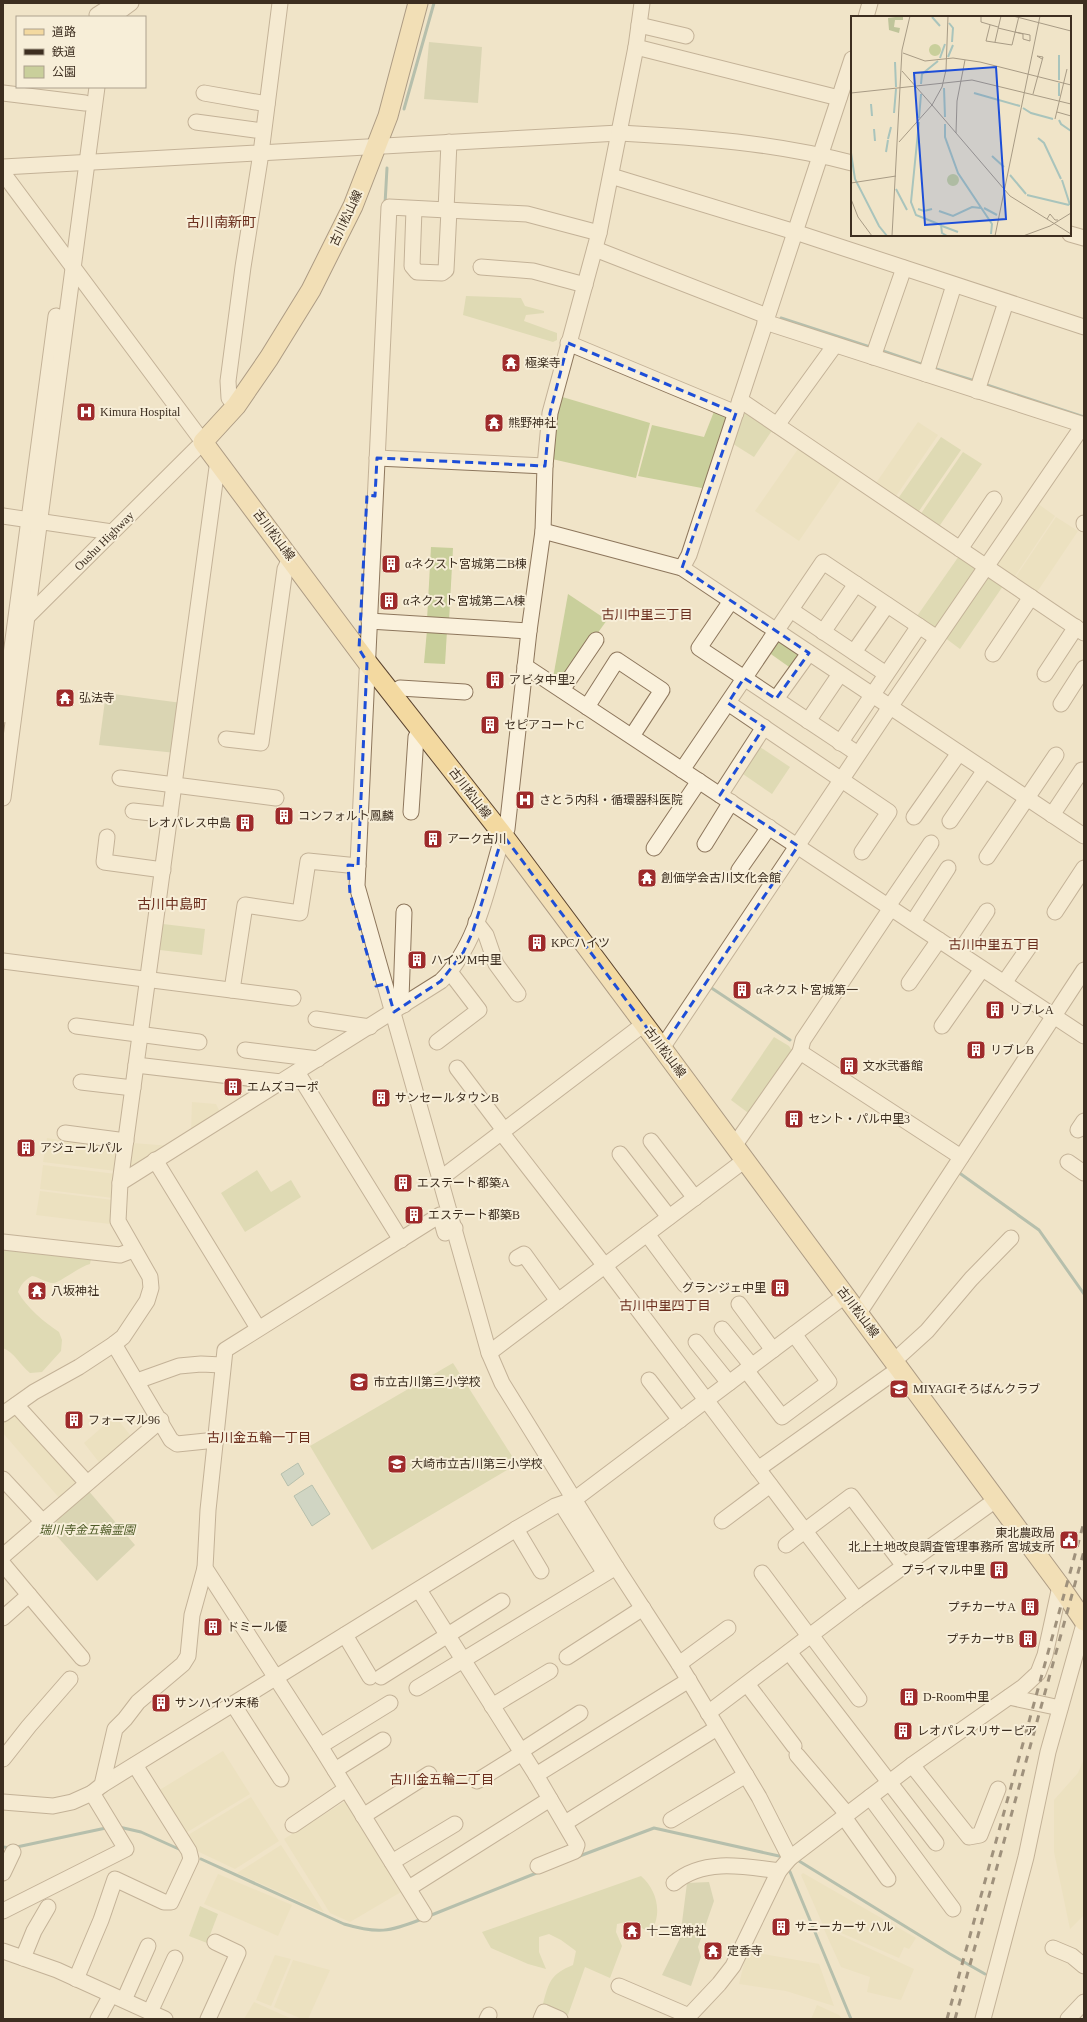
<svg xmlns="http://www.w3.org/2000/svg" width="1087" height="2022" viewBox="0 0 1087 2022" font-family="'Times New Roman','Noto Sans JP',serif">
<rect width="100%" height="100%" fill="#f0e4c8"/>
<g fill="#e6deb5">
<path d="M918,422L938,435L894,499L874,486Z"/>
<path d="M798,449L842,478L799,541L755,511Z"/>
<path d="M1034,501L1055,516L1013,579L991,565Z"/>
<path d="M1056,517L1078,531L1035,595L1013,581Z"/>
<path d="M192,1102L216,1104L222,1116L191,1133Z"/>
<path d="M47,1138L109,1148L118,1155L116,1171L43,1162Z"/>
<path d="M132,1143L171,1146L129,1169Z"/>
<path d="M43,1165L116,1174L113,1198L40,1189Z"/>
<path d="M40,1191L113,1200L110,1224L36,1215Z"/>
<path d="M16,1410L79,1485L61,1500L3,1433V1421Z"/>
<path d="M115,1416L134,1440L102,1466L84,1443Z"/>
<path d="M223,1751L250,1794L184,1834L158,1791Z"/>
<path d="M1084,1759V1915L1070,1929L1054,1852V1800L1078,1773Z"/>
<path d="M251,1797L279,1841L235,1869L197,1851L188,1835Z"/>
<path d="M349,1799L406,1889L350,1922L330,1913L284,1839Z"/>
<path d="M281,1845L324,1912L237,1873Z"/>
<path d="M803,1873L916,1938L909,1949L904,1947L899,1958L823,1925L801,1875Z"/>
<path d="M218,1874L292,1905L278,1936L204,1904Z"/>
<path d="M823,1927L914,1969L901,2000L867,1992L870,1977L841,1967Z"/>
<path d="M747,1951L819,1964L834,2006L786,1991L739,1984Z"/>
<path d="M275,1955L291,1959L271,2006L256,2000Z"/>
<path d="M293,1960L330,1970L308,2019H302L274,2007Z"/>
<path d="M254,2002L292,2019H244Z"/>
<path d="M817,2005L839,2015L842,2019H811Z"/>
</g>
<g fill="#c9cf9b">
<path d="M466,296L521,298L525,306L544,311V313L526,315L524,321L557,333V340L553,342L463,315Z"/>
<path d="M559,396L650,423L636,478L552,459Z"/>
<path d="M742,408L773,429L754,457L730,442Z"/>
<path d="M715,409L733,415L707,489L638,476L652,425L704,437Z"/>
<path d="M941,437L961,450L917,514L897,500Z"/>
<path d="M963,452L982,464L938,528L920,515Z"/>
<path d="M431,547L453,548L449,621L427,620Z"/>
<path d="M959,556L980,570L936,634L915,619Z"/>
<path d="M987,575L1003,586L960,649L944,637Z"/>
<path d="M568,594L607,620L562,683L553,678Z"/>
<path d="M427,630L447,631L445,664L424,663Z"/>
<path d="M777,638L801,655L792,669L768,652Z"/>
<path d="M757,745L790,767L772,794L740,772Z"/>
<path d="M163,924L205,929L202,955L160,950Z"/>
<path d="M774,1037L789,1046L794,1054L751,1115L731,1100Z"/>
<path d="M257,1170L271,1192L291,1180L301,1197L245,1232L221,1193Z"/>
<path d="M3,1244L91,1259L90,1264C78,1267 60,1283 53,1283C46,1283 39,1277 32,1276C25,1280 21,1284 18,1292C27,1308 44,1322 59,1332L62,1340L61,1351L42,1372L30,1373C20,1365 14,1352 3,1348Z"/>
<path d="M453,1363L517,1464L372,1550L310,1446Z"/>
<path d="M641,1876C656,1889 662,1911 653,1928L645,1930L631,1921L617,1924L616,1932L622,1946L610,1978L585,1967L568,2015L543,2004C549,1981 551,1974 573,1965L576,1951L561,1940L549,1934L539,1937V1952L546,1969L528,1964L491,1948L482,1932Z"/>
<path d="M200,1906L218,1914L207,1943L189,1936Z"/>
</g>
<g fill="#bfc49a">
<path d="M429,42L482,47L478,103L424,99Z"/>
<path d="M106,693L182,703L176,753L99,745Z"/>
<path d="M87,1489L135,1545L97,1581L46,1524Z"/>
<path d="M709,1882L714,1901L698,1947L701,1957L691,1986L662,1975L680,1938L687,1883Z"/>
</g>
<g fill="#a9c4bc" stroke="#6f938a">
<path d="M298,1463L304,1474L288,1486L281,1474Z"/>
<path d="M312,1485L330,1514L312,1526L294,1496Z"/>
</g>
<g fill="none" stroke-linecap="round" stroke-linejoin="round">
<g stroke="#6f938a" stroke-width="3">
<path d="M404,109L434,3"/>
<path d="M385,204L387,168"/>
<path d="M781,318L873,348"/>
<path d="M880,350L924,365"/>
<path d="M933,368L975,381"/>
<path d="M984,384L1084,417"/>
<path d="M710,987L790,1040"/>
<path d="M958,1172L1039,1230L1084,1294"/>
<path d="M119,1827L141,1832L181,1850"/>
<path d="M3,1847L12,1848L106,1828"/>
<path d="M577,1857L654,1828L779,1856"/>
<path d="M201,1859L344,1924C378,1934 389,1932 422,1919"/>
<path d="M799,1861L950,1954L985,1974"/>
<path d="M788,1867L851,2019"/>
<path d="M429,1916L539,1872"/>
</g>
<g stroke="#8d765c" stroke-width="17">
<g id="minor">
<path d="M97,15L116,3"/>
<path d="M112,17L131,3"/>
<path d="M866,17L870,3"/>
<path d="M639,25L686,36"/>
<path d="M636,47L839,98"/>
<path d="M3,93L85,103"/>
<path d="M204,93L267,104"/>
<path d="M196,122L263,131"/>
<path d="M3,167L619,133C698,137 776,143 852,163"/>
<path d="M3,173L203,442L26,618"/>
<path d="M611,176L795,232L1084,327"/>
<path d="M414,209L412,266L417,272L442,273L446,270L449,210"/>
<path d="M446,210L449,142"/>
<path d="M1070,234L1084,238"/>
<path d="M595,249L767,316"/>
<path d="M481,267L533,271L585,285"/>
<path d="M765,322L1084,425"/>
<path d="M568,343L736,413"/>
<path d="M873,357L904,268"/>
<path d="M926,374L954,285"/>
<path d="M977,391L1006,302"/>
<path d="M740,400L1084,633"/>
<path d="M236,406L229,398L228,381L243,267L261,153L280,3"/>
<path d="M777,425L835,345"/>
<path d="M377,458L545,466"/>
<path d="M3,516L112,532"/>
<path d="M1084,524V523"/>
<path d="M543,531L682,568L1084,836"/>
<path d="M960,549L994,499"/>
<path d="M682,568L689,555L852,59"/>
<path d="M731,601L699,648L858,754"/>
<path d="M791,610L886,674"/>
<path d="M369,621L529,631"/>
<path d="M823,632L856,584"/>
<path d="M854,652L887,605"/>
<path d="M993,654L1031,597"/>
<path d="M525,666L1084,1036"/>
<path d="M1045,674L1076,627"/>
<path d="M562,690L596,640"/>
<path d="M392,693L400,688L465,692"/>
<path d="M776,699L809,653"/>
<path d="M728,703L889,812L862,852"/>
<path d="M1061,704L1084,668"/>
<path d="M587,707L617,660L662,690L632,736"/>
<path d="M3,715L56,316"/>
<path d="M808,721L840,674"/>
<path d="M226,739L261,743L285,569L291,557"/>
<path d="M840,743L919,626"/>
<path d="M682,770L823,562L937,638"/>
<path d="M120,778L276,798"/>
<path d="M720,795L764,727"/>
<path d="M3,798L97,87"/>
<path d="M133,811L170,815"/>
<path d="M411,812L416,737L420,729"/>
<path d="M1052,815L1082,770"/>
<path d="M914,817L959,753"/>
<path d="M950,821L985,770"/>
<path d="M107,837L104,862L163,870"/>
<path d="M705,844L731,802"/>
<path d="M654,848L699,781"/>
<path d="M987,857L1056,755"/>
<path d="M739,870L769,827"/>
<path d="M888,906L931,843"/>
<path d="M1055,912L1084,868"/>
<path d="M476,922L486,935L496,964L518,994"/>
<path d="M913,922L948,868"/>
<path d="M959,953L987,911"/>
<path d="M3,961L293,998"/>
<path d="M909,983L939,940"/>
<path d="M1004,983L1029,947"/>
<path d="M232,990L245,905L300,913L308,861L358,866"/>
<path d="M404,1005L401,999L404,912"/>
<path d="M316,1019L370,1027"/>
<path d="M644,1024L440,1179L489,1353L502,1383L616,1567L679,1664L759,1797L790,1858"/>
<path d="M76,1026L199,1042"/>
<path d="M942,1026L982,969"/>
<path d="M437,1042L479,1010L450,972"/>
<path d="M662,1048L890,707L1084,424"/>
<path d="M245,1050L318,1059"/>
<path d="M800,1052L961,1157"/>
<path d="M136,1065L281,1082"/>
<path d="M457,1068L504,1130"/>
<path d="M297,1072L401,1240"/>
<path d="M81,1082L133,1088"/>
<path d="M1078,1130L1084,1121"/>
<path d="M501,1132L605,1266L857,1600"/>
<path d="M65,1133L126,1141"/>
<path d="M651,1141L695,1198"/>
<path d="M734,1146L800,1052L803,1040L891,908"/>
<path d="M620,1154L669,1217"/>
<path d="M155,1160L258,1328"/>
<path d="M1068,1162L1084,1173"/>
<path d="M440,1179L357,886L389,207L527,214L599,233"/>
<path d="M120,1183L218,460"/>
<path d="M647,1234L685,1285"/>
<path d="M3,1242L120,1255L133,1250"/>
<path d="M517,1258L524,1254L558,1301"/>
<path d="M739,1304L773,1350"/>
<path d="M859,1313L1084,970"/>
<path d="M722,1329L752,1366"/>
<path d="M696,1342L729,1383"/>
<path d="M114,1344L171,1440L177,1444L216,1440"/>
<path d="M489,1353L745,1160"/>
<path d="M894,1361L927,1331L971,1279L1011,1238"/>
<path d="M746,1370L782,1417L829,1382L794,1334"/>
<path d="M649,1380L680,1420"/>
<path d="M137,1381L179,1366L201,1364L222,1365"/>
<path d="M16,1405L87,1483"/>
<path d="M3,1414L34,1392L79,1367L114,1344L123,1337L147,1301L151,1288L150,1277L118,1221L120,1183L441,981C478,945 488,884 503,835L507,829L529,631L543,531L545,466L550,413L599,233L636,47L642,3"/>
<path d="M758,1469L900,1368"/>
<path d="M3,1479L43,1522"/>
<path d="M562,1505L604,1572"/>
<path d="M722,1521L770,1485"/>
<path d="M516,1529L541,1571"/>
<path d="M786,1545L851,1496L904,1566"/>
<path d="M3,1556L161,1420"/>
<path d="M3,1564L82,1658"/>
<path d="M762,1573L809,1636"/>
<path d="M419,1590L536,1775L577,1845L575,1851L538,1866"/>
<path d="M3,1618L29,1595"/>
<path d="M345,1635L370,1677"/>
<path d="M811,1635L859,1699"/>
<path d="M789,1652L936,1843"/>
<path d="M567,1657L643,1608"/>
<path d="M679,1664L728,1628"/>
<path d="M381,1677L502,1601"/>
<path d="M747,1684L794,1746"/>
<path d="M417,1688L616,1567"/>
<path d="M1009,1697L1060,1708"/>
<path d="M233,1704L281,1779"/>
<path d="M492,1706L550,1671"/>
<path d="M708,1713L857,1600L997,1499"/>
<path d="M320,1746L390,1703"/>
<path d="M521,1751L580,1713"/>
<path d="M797,1755L847,1814"/>
<path d="M3,1759L29,1726L70,1679"/>
<path d="M912,1765L969,1837L980,1835L998,1789"/>
<path d="M335,1770L383,1740"/>
<path d="M536,1775L689,1680"/>
<path d="M477,1781L522,1753"/>
<path d="M102,1785L516,1529L555,1506L575,1499L846,1295"/>
<path d="M870,1797L953,1909"/>
<path d="M3,1802L53,1806L72,1802L92,1793L102,1785L115,1729L125,1719L138,1702L183,1664L188,1656L192,1615L205,1568"/>
<path d="M363,1816L429,1774"/>
<path d="M844,1817L888,1879"/>
<path d="M671,1820L746,1775"/>
<path d="M565,1823L717,1728"/>
<path d="M293,1825L346,1789"/>
<path d="M392,1862L455,1824"/>
<path d="M3,1873L13,1852"/>
<path d="M674,1883C703,1858 744,1866 779,1871"/>
<path d="M409,1888L550,1799"/>
<path d="M3,1911L126,1849L92,1793"/>
<path d="M424,1914L320,1746L205,1568L208,1510L225,1350L440,1215L445,1233L455,1228"/>
<path d="M1053,1948L1072,1956L1084,1966"/>
<path d="M3,1951L57,1970L165,2019"/>
<path d="M23,1958L34,1931L48,1907"/>
<path d="M76,1979L101,1920L115,1879L164,1902H171L191,1859L189,1851L135,1765"/>
<path d="M619,1986L689,2016"/>
<path d="M124,2000L148,1946"/>
<path d="M150,2012L175,1958"/>
<path d="M98,2019L111,1995"/>
<path d="M208,2019L238,1953L215,1942"/>
<path d="M487,2019L489,2015"/>
<path d="M541,2019L544,2012L560,2019"/>
<path d="M686,2019L719,1984L733,1966L779,1871L790,1858L912,1765L1023,1687L1038,1673L1045,1655L1060,1586"/>
<path d="M983,2019L1026,1857L1048,1752L1084,1624"/>
<path d="M1068,2019L1084,2002"/>
</g>
</g>
<g stroke="#5b4430" stroke-width="21">
<path id="major" d="M418,3L388,116L353,206L311,290L269,358L236,406L203,442L367,662L503,835L662,1048L1060,1586L1084,1621"/>
</g>
<use href="#minor" stroke="#faf1dc" stroke-width="15"/>
<use href="#major" stroke="#f3d9a0" stroke-width="19"/>
<g stroke="#3d2e20" stroke-width="3" stroke-dasharray="7 7" stroke-linecap="butt">
<path d="M947,2019L1084,1522"/>
<path d="M955,2019L1084,1551"/>
</g>
</g>
<path d="M0 0H1087V2022H0ZM568,343L736,413L682,568L809,653L776,699L744,678L728,703L764,727L720,795L798,846L662,1048L503,835L473,931L463,953L441,981L394,1012L386,984L376,986L350,893L348,865L358,866L367,662L359,649L367,495L375,496L377,458L545,466L550,413Z" fill="#f0e4c8" fill-opacity=".55" fill-rule="evenodd"/>
<path fill="none" stroke="#1d4ed8" stroke-width="3" stroke-dasharray="8 5" stroke-linejoin="round" d="M568,343L736,413L682,568L809,653L776,699L744,678L728,703L764,727L720,795L798,846L662,1048L503,835L473,931L463,953L441,981L394,1012L386,984L376,986L350,893L348,865L358,866L367,662L359,649L367,495L375,496L377,458L545,466L550,413Z"/>
<defs>
<g id="temple-square" transform="scale(1)"><rect x="-9" y="-9" width="18" height="18" rx="4" fill="#9e2a2b" stroke="#f7eed8"/><path d="M0-6L5-2H3V0L6.5 2.5H4V6H1.5V3h-3V6H-4V2.5H-6.5L-3 0V-2H-5Z" fill="#fff"/></g>
<g id="hospital-square" transform="scale(1)"><rect x="-9" y="-9" width="18" height="18" rx="4" fill="#9e2a2b" stroke="#f7eed8"/><path d="M-5-5h3v3.5h4V-5h3V5h-3V1.5h-4V5h-3Z" fill="#fff"/></g>
<g id="building-square" transform="scale(1)"><rect x="-9" y="-9" width="18" height="18" rx="4" fill="#9e2a2b" stroke="#f7eed8"/><path d="M-4-6H4V6H1V3H-1V6H-4ZM-2.5-4.3h1.7v1.8h-1.7ZM.8-4.3h1.7v1.8H.8ZM-2.5-1h1.7V.8h-1.7ZM.8-1h1.7V.8H.8Z" fill="#fff"/></g>
<g id="school-square" transform="scale(1)"><rect x="-9" y="-9" width="18" height="18" rx="4" fill="#9e2a2b" stroke="#f7eed8"/><path d="M0-5L7-2L0 1L-7-2ZM-4 1L0 2.5L4 1V4Q0 6-4 4Z" fill="#fff"/></g>
<g id="civic-square" transform="scale(1)"><rect x="-9" y="-9" width="18" height="18" rx="4" fill="#9e2a2b" stroke="#f7eed8"/><path d="M-.6-6.5H3V-4.5H.6V-3L4-1V1h2V6H-6V1h2V-1L-.6-3ZM-1.2 2.5V6h2.4V2.5Z" fill="#fff"/></g>
</defs>
<g fill-rule="evenodd">
<use href="#temple-square" x="511" y="363"/>
<use href="#hospital-square" x="86" y="412"/>
<use href="#temple-square" x="494" y="423"/>
<use href="#building-square" x="391" y="564"/>
<use href="#building-square" x="389" y="601"/>
<use href="#building-square" x="495" y="680"/>
<use href="#temple-square" x="65" y="698"/>
<use href="#building-square" x="490" y="725"/>
<use href="#hospital-square" x="525" y="800"/>
<use href="#building-square" x="284" y="816"/>
<use href="#building-square" x="245" y="823"/>
<use href="#building-square" x="433" y="839"/>
<use href="#temple-square" x="647" y="878"/>
<use href="#building-square" x="537" y="943"/>
<use href="#building-square" x="417" y="960"/>
<use href="#building-square" x="742" y="990"/>
<use href="#building-square" x="995" y="1010"/>
<use href="#building-square" x="976" y="1050"/>
<use href="#building-square" x="849" y="1066"/>
<use href="#building-square" x="233" y="1087"/>
<use href="#building-square" x="381" y="1098"/>
<use href="#building-square" x="794" y="1119"/>
<use href="#building-square" x="26" y="1148"/>
<use href="#building-square" x="403" y="1183"/>
<use href="#building-square" x="414" y="1215"/>
<use href="#building-square" x="780" y="1288"/>
<use href="#temple-square" x="37" y="1291"/>
<use href="#school-square" x="359" y="1382"/>
<use href="#school-square" x="899" y="1389"/>
<use href="#building-square" x="74" y="1420"/>
<use href="#school-square" x="397" y="1464"/>
<use href="#civic-square" x="1069" y="1540"/>
<use href="#building-square" x="999" y="1570"/>
<use href="#building-square" x="1030" y="1607"/>
<use href="#building-square" x="213" y="1627"/>
<use href="#building-square" x="1028" y="1639"/>
<use href="#building-square" x="909" y="1697"/>
<use href="#building-square" x="161" y="1703"/>
<use href="#building-square" x="903" y="1731"/>
<use href="#building-square" x="781" y="1927"/>
<use href="#temple-square" x="632" y="1931"/>
<use href="#temple-square" x="713" y="1951"/>
</g>
<g text-anchor="middle" stroke-width="4" stroke-linejoin="round" paint-order="stroke">
<g font-size="12" fill="#3d2e20" stroke="#f7eed8">
<text transform="translate(346 218) rotate(-65)" y="4">古川松山線</text>
<text transform="translate(274 535) rotate(53)" y="4">古川松山線</text>
<text transform="translate(104 541) rotate(-45)" y="4">Oushu Highway</text>
<text transform="translate(470 793) rotate(52)" y="4">古川松山線</text>
<text transform="translate(665 1052) rotate(53)" y="4">古川松山線</text>
<text transform="translate(858 1312) rotate(53)" y="4">古川松山線</text>
</g>
<g font-size="12" fill="#3d2e20" stroke="#f7eed8" text-anchor="start">
<text x="525" y="367">極楽寺</text>
<text x="100" y="416">Kimura Hospital</text>
<text x="508" y="427">熊野神社</text>
<text x="405" y="568">αネクスト宮城第二B棟</text>
<text x="403" y="605">αネクスト宮城第二A棟</text>
<text x="509" y="684">アビタ中里2</text>
<text x="79" y="702">弘法寺</text>
<text x="504" y="729">セピアコートC</text>
<text x="539" y="804">さとう内科・循環器科医院</text>
<text x="298" y="820">コンフォルト鳳麟</text>
<text x="231" y="827" text-anchor="end">レオパレス中島</text>
<text x="447" y="843">アーク古川</text>
<text x="661" y="882">創価学会古川文化会館</text>
<text x="551" y="947">KPCハイツ</text>
<text x="431" y="964">ハイツM中里</text>
<text x="756" y="994">αネクスト宮城第一</text>
<text x="1009" y="1014">リブレA</text>
<text x="990" y="1054">リブレB</text>
<text x="863" y="1070">文水弐番館</text>
<text x="247" y="1091">エムズコーポ</text>
<text x="395" y="1102">サンセールタウンB</text>
<text x="808" y="1123">セント・パル中里3</text>
<text x="40" y="1152">アジュールパル</text>
<text x="417" y="1187">エステート都築A</text>
<text x="428" y="1219">エステート都築B</text>
<text x="766" y="1292" text-anchor="end">グランジェ中里</text>
<text x="51" y="1295">八坂神社</text>
<text x="373" y="1386">市立古川第三小学校</text>
<text x="913" y="1393">MIYAGIそろばんクラブ</text>
<text x="88" y="1424">フォーマル96</text>
<text x="411" y="1468">大崎市立古川第三小学校</text>
<text x="1055" y="1537" text-anchor="end">東北農政局<tspan x="1055" dy="14">北上土地改良調査管理事務所 宮城支所</tspan></text>
<text x="985" y="1574" text-anchor="end">プライマル中里</text>
<text x="1016" y="1611" text-anchor="end">プチカーサA</text>
<text x="227" y="1631">ドミール優</text>
<text x="1014" y="1643" text-anchor="end">プチカーサB</text>
<text x="923" y="1701">D-Room中里</text>
<text x="175" y="1707">サンハイツ末稀</text>
<text x="917" y="1735">レオパレスリサービア</text>
<text x="795" y="1931">サニーカーサ ハル</text>
<text x="646" y="1935">十二宮神社</text>
<text x="727" y="1955">定香寺</text>
</g>
<g font-size="12" font-style="italic" fill="#4d5a26" stroke="#f7eed8">
<text x="87" y="1534">瑞川寺金五輪霊園</text>
</g>
<g font-size="13" fill="#6b2e1e" stroke="#f7eed8">
<text x="647" y="619">古川中里三丁目</text>
<text x="994" y="949">古川中里五丁目</text>
<text x="665" y="1310">古川中里四丁目</text>
<text x="259" y="1442">古川金五輪一丁目</text>
<text x="442" y="1784">古川金五輪二丁目</text>
</g>
<g font-size="14" fill="#6b2e1e" stroke="#f7eed8">
<text x="221" y="227">古川南新町</text>
<text x="172" y="909">古川中島町</text>
</g>
</g>
<g transform="translate(851 16)">
<rect width="220" height="220" fill="#f0e4c8"/>
<path d="M78 34a6 6 0 1 1 12 0a6 6 0 1 1-12 0ZM96 164a6 6 0 1 1 12 0a6 6 0 1 1-12 0Z" fill="#c9cf9b"/>
<path d="M52,0V4H44L43,11L49,12L48,17L38,14L37,2Z" fill="#bfc49a"/>
<path fill="none" stroke="#a9c4bc" stroke-width="2" d="M81,1L89,10M98,7L102,12L101,26M208,39V64M97,41L102,29M89,42L94,28M44,46L45,71M208,67V80M70,68L71,58L87,45M93,72L94,101M123,77L169,90M20,88L21,100M172,92L180,97L202,103M43,97L45,73M68,102L70,78M208,104L210,108L220,115M68,106L60,186L65,199L90,209L91,217L96,220M94,108V121L107,157L141,208L140,218M23,113L24,125M187,122L193,127L210,163M37,123L40,111M35,136L37,124M0,137L4,163L28,210L36,220M141,140L153,151M159,159L175,178M211,164L219,189M45,173L56,194M176,179L218,189M133,192L146,199M67,193L73,195L81,193M88,195L102,200L121,191L130,192M91,210L107,216"/>
<path fill="none" stroke="#a89b85" stroke-width="1" d="M97,0L95,54L91,71L81,89L159,180L220,218M130,0V6L147,11M162,0L220,15M139,9L135,25L161,29L168,0M147,12L172,18V23L179,25V19L164,16M144,26L150,0M52,37L74,45L102,42L129,46L220,69M0,77L121,64L220,88M182,78L192,41L186,40L191,43M206,96L220,100M204,103L216,53M105,117L106,85L114,44M48,126L81,89L51,55M0,167L45,160M0,183L7,201L21,220M196,203L199,198L204,204H207M41,220L51,34L59,0M144,220L189,0M172,220L199,210L220,197"/>
<path fill="#1d4ed8" fill-opacity="0.15" stroke="#1d4ed8" stroke-width="2" d="M145,51L155,203L74,209L63,57Z"/>
<rect width="220" height="220" fill="none" stroke="#3d2e20" stroke-width="2"/>
</g>
<rect width="1087" height="2022" fill="none" stroke="#3d2e20" stroke-width="8"/>
<rect x="16" y="16" width="130" height="72" fill="#f7eed8" stroke="#ada18e"/>
<rect x="24" y="29" width="20" height="6" fill="#f3d9a0" stroke="#ada18e"/>
<text x="52" y="36" font-size="12" fill="#3d2e20">道路</text>
<rect x="24" y="49" width="20" height="6" fill="#3d2e20" stroke="#ada18e"/>
<text x="52" y="56" font-size="12" fill="#3d2e20">鉄道</text>
<rect x="24" y="66" width="20" height="12" fill="#c9cf9b" stroke="#ada18e"/>
<text x="52" y="76" font-size="12" fill="#3d2e20">公園</text>
</svg>
